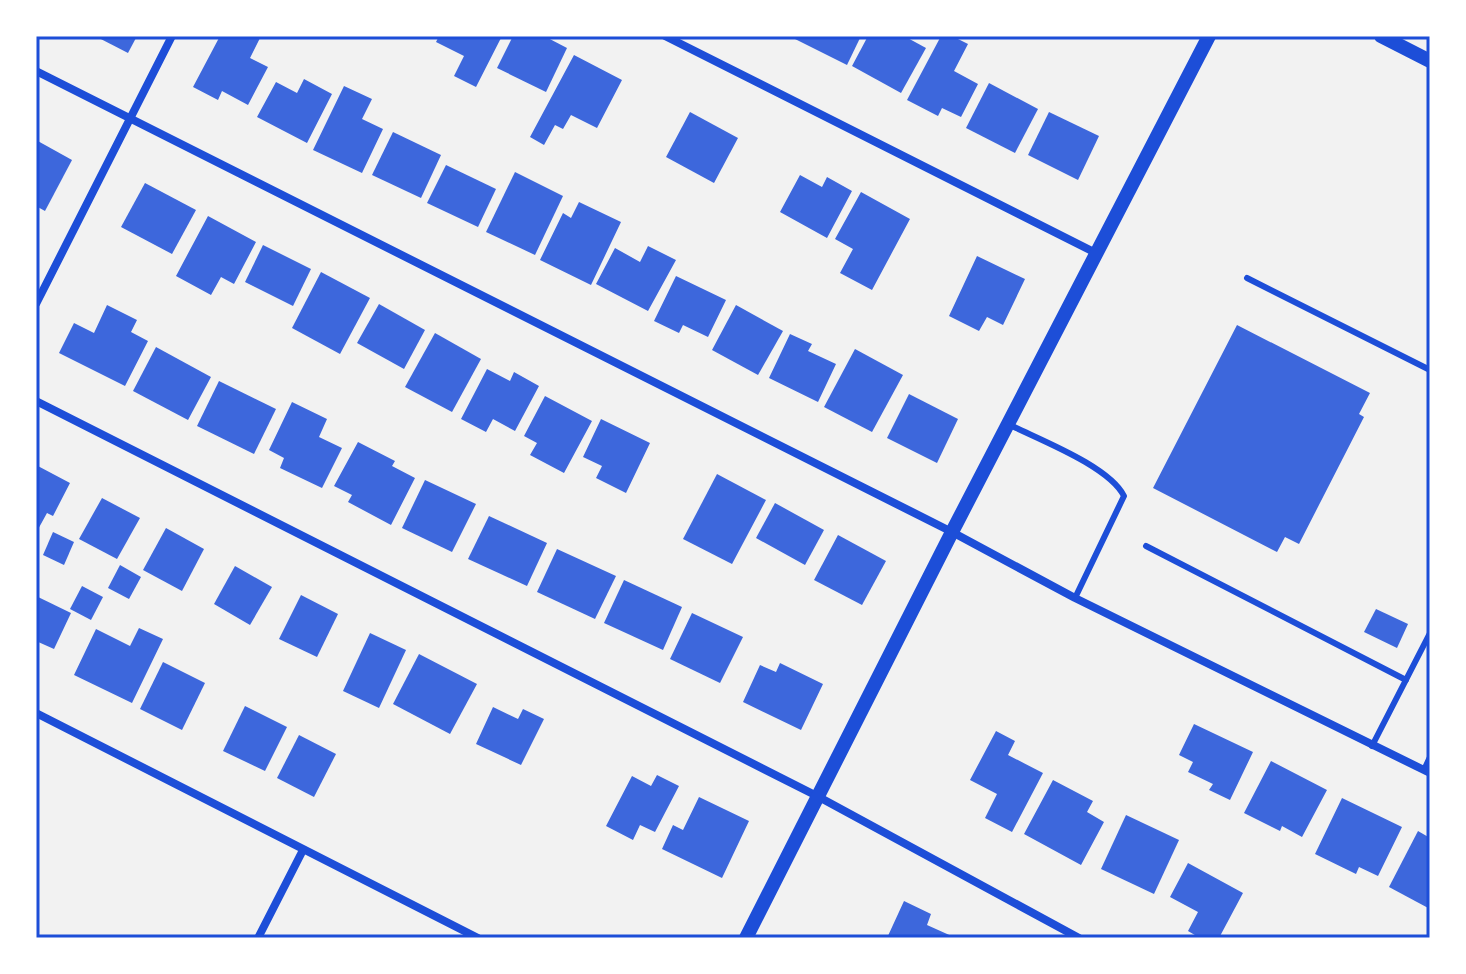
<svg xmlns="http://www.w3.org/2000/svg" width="1466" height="974" viewBox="0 0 1466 974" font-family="Montserrat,sans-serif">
<rect width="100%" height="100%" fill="#f2f2f2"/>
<g fill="#3d67dc">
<path d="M95,36H137L128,53Z"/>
<path d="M220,36H261L250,58L268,67L248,105L222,91L218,100L193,87Z"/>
<path d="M439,36H502L476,87L454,76L464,56L436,42Z"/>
<path d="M513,36H544L567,48L546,92L497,68Z"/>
<path d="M796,36H861L847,65L795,39Z"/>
<path d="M868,36H904L926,48L901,93L852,66Z"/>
<path d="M941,36H952L968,44L954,71L978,84L961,117L942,108L938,116L907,100Z"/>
<path d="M574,55L622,80L597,128L571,115L563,129L555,125L544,145L530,137Z"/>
<path d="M304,79L332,94L307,143L257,117L276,82L297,93Z"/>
<path d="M989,83L1038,109L1015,153L966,128Z"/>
<path d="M344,86L372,99L362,119L383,129L362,173L313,150Z"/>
<path d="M690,112L738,138L714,183L666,157Z"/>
<path d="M1049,112L1099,136L1078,180L1028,155Z"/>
<path d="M393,132L441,155L421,198L372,175Z"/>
<path d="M36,140L72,160L45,211L36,206Z"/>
<path d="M446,165L496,189L478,227L427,203Z"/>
<path d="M515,172L563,196L535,255L486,232Z"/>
<path d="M800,175L822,187L827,177L852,191L827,238L780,212Z"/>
<path d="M145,183L196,210L172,254L121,227Z"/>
<path d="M861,192L910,219L872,290L840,273L853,249L835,239Z"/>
<path d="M579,202L621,222L591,285L540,260L563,213L571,218Z"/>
<path d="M208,216L256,242L234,284L221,277L211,295L176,276Z"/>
<path d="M263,245L311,269L293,306L245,282Z"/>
<path d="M648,246L676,260L648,311L596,284L615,248L640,262Z"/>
<path d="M977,256L1025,279L1003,325L987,317L979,331L949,316Z"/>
<path d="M321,272L370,298L340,354L292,328Z"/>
<path d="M676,276L726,300L708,337L683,325L679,333L654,321Z"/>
<path d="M379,304L425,330L404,369L357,343Z"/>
<path d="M107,305L137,320L131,332L148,341L125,386L59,353L74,323L94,333Z"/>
<path d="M736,305L783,331L758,375L712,350Z"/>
<path d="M1237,325L1370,393L1359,414L1364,417L1299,544L1285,537L1277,552L1153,488Z"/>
<path d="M435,333L481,359L452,412L405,387Z"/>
<path d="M790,334L812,344L808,351L836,364L818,402L769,378Z"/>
<path d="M156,347L211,377L188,420L133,391Z"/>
<path d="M855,349L903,375L872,432L824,407Z"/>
<path d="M487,369L510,381L514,372L539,386L515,431L493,419L486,432L461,419Z"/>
<path d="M219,381L276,409L254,454L197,426Z"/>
<path d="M909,394L958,419L937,463L887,438Z"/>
<path d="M545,396L592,421L564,473L530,455L537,443L524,436Z"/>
<path d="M292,402L327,419L319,437L342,448L322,488L280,468L284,458L269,450Z"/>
<path d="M601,419L650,443L626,493L596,478L602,466L583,457Z"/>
<path d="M358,442L395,461L392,466L415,478L391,525L348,502L352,495L334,486Z"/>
<path d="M36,465L70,483L53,516L47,513L36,533Z"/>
<path d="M717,474L766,500L732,564L683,539Z"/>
<path d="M425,480L476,504L452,552L402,528Z"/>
<path d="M102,498L140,518L117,559L79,539Z"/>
<path d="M775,503L824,530L805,565L756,538Z"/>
<path d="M489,516L547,543L527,586L468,559Z"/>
<path d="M166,528L204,549L182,591L143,570Z"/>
<path d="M53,532L74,542L64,565L43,555Z"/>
<path d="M838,535L886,561L862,605L814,580Z"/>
<path d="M557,549L616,576L595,619L537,592Z"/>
<path d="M120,565L141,577L129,599L108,588Z"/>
<path d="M235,566L272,587L250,625L214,604Z"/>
<path d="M624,580L682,607L663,650L604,623Z"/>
<path d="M82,586L103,597L91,620L70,609Z"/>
<path d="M301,595L338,614L317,657L279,639Z"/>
<path d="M36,596L71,613L54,649L36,641Z"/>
<path d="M1376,609L1408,624L1397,648L1364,632Z"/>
<path d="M692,613L743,637L720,683L670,659Z"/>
<path d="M139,628L163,639L132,703L74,675L96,629L130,646Z"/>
<path d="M370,633L406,650L379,708L343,691Z"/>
<path d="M419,654L477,684L450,734L393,704Z"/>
<path d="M163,662L205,683L182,730L140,709Z"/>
<path d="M780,663L823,684L801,730L743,702L760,665L776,672Z"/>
<path d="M245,706L287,727L265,771L223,751Z"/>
<path d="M493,707L518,719L523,709L544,719L521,765L476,744Z"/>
<path d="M1194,724L1253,752L1230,800L1209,790L1213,784L1188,772L1193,762L1179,755Z"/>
<path d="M996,731L1015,741L1008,755L1043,773L1012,832L985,818L997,794L970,780Z"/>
<path d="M299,735L336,754L314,797L277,778Z"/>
<path d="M1271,761L1327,790L1302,837L1282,826L1280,831L1244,813Z"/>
<path d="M657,775L679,786L655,832L640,825L633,840L606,826L632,776L651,786Z"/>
<path d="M1053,780L1093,801L1087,812L1104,822L1081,865L1024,834Z"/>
<path d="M699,797L749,821L722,878L662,849L673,825L683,830Z"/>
<path d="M1342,798L1402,827L1378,876L1359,867L1356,874L1315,854Z"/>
<path d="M1126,815L1179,840L1154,894L1101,869Z"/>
<path d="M1418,831L1430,838V909L1389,887Z"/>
<path d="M1188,863L1243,893L1219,938H1200L1188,931L1198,912L1170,897Z"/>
<path d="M904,901L931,914L927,925L956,938H887Z"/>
</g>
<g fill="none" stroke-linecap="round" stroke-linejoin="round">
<g stroke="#1d4ed8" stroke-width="6">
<path d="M1247,278L1430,370"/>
<path d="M1008,424C1040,440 1109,466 1124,496L1075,598"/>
<path d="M1146,546L1406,680"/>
<path d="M1372,746L1430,633"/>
<path d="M1424,770L1430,757"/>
</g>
<g stroke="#1d4ed8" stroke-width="8">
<path d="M665,36L1096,253"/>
<path d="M36,71L952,532L1075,598L1430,773"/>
<path d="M36,304L172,36"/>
<path d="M36,401L817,796L1079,938"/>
<path d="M36,713L478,938"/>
<path d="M258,938L303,850"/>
</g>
<g stroke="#1d4ed8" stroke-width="14">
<path d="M1381,36L1430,61"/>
<path d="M746,938L952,532L1209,36"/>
</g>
</g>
<rect width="1466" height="974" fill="none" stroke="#ffffff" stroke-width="76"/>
<rect x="38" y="38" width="1390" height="898" fill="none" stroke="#1d4ed8" stroke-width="3"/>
</svg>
